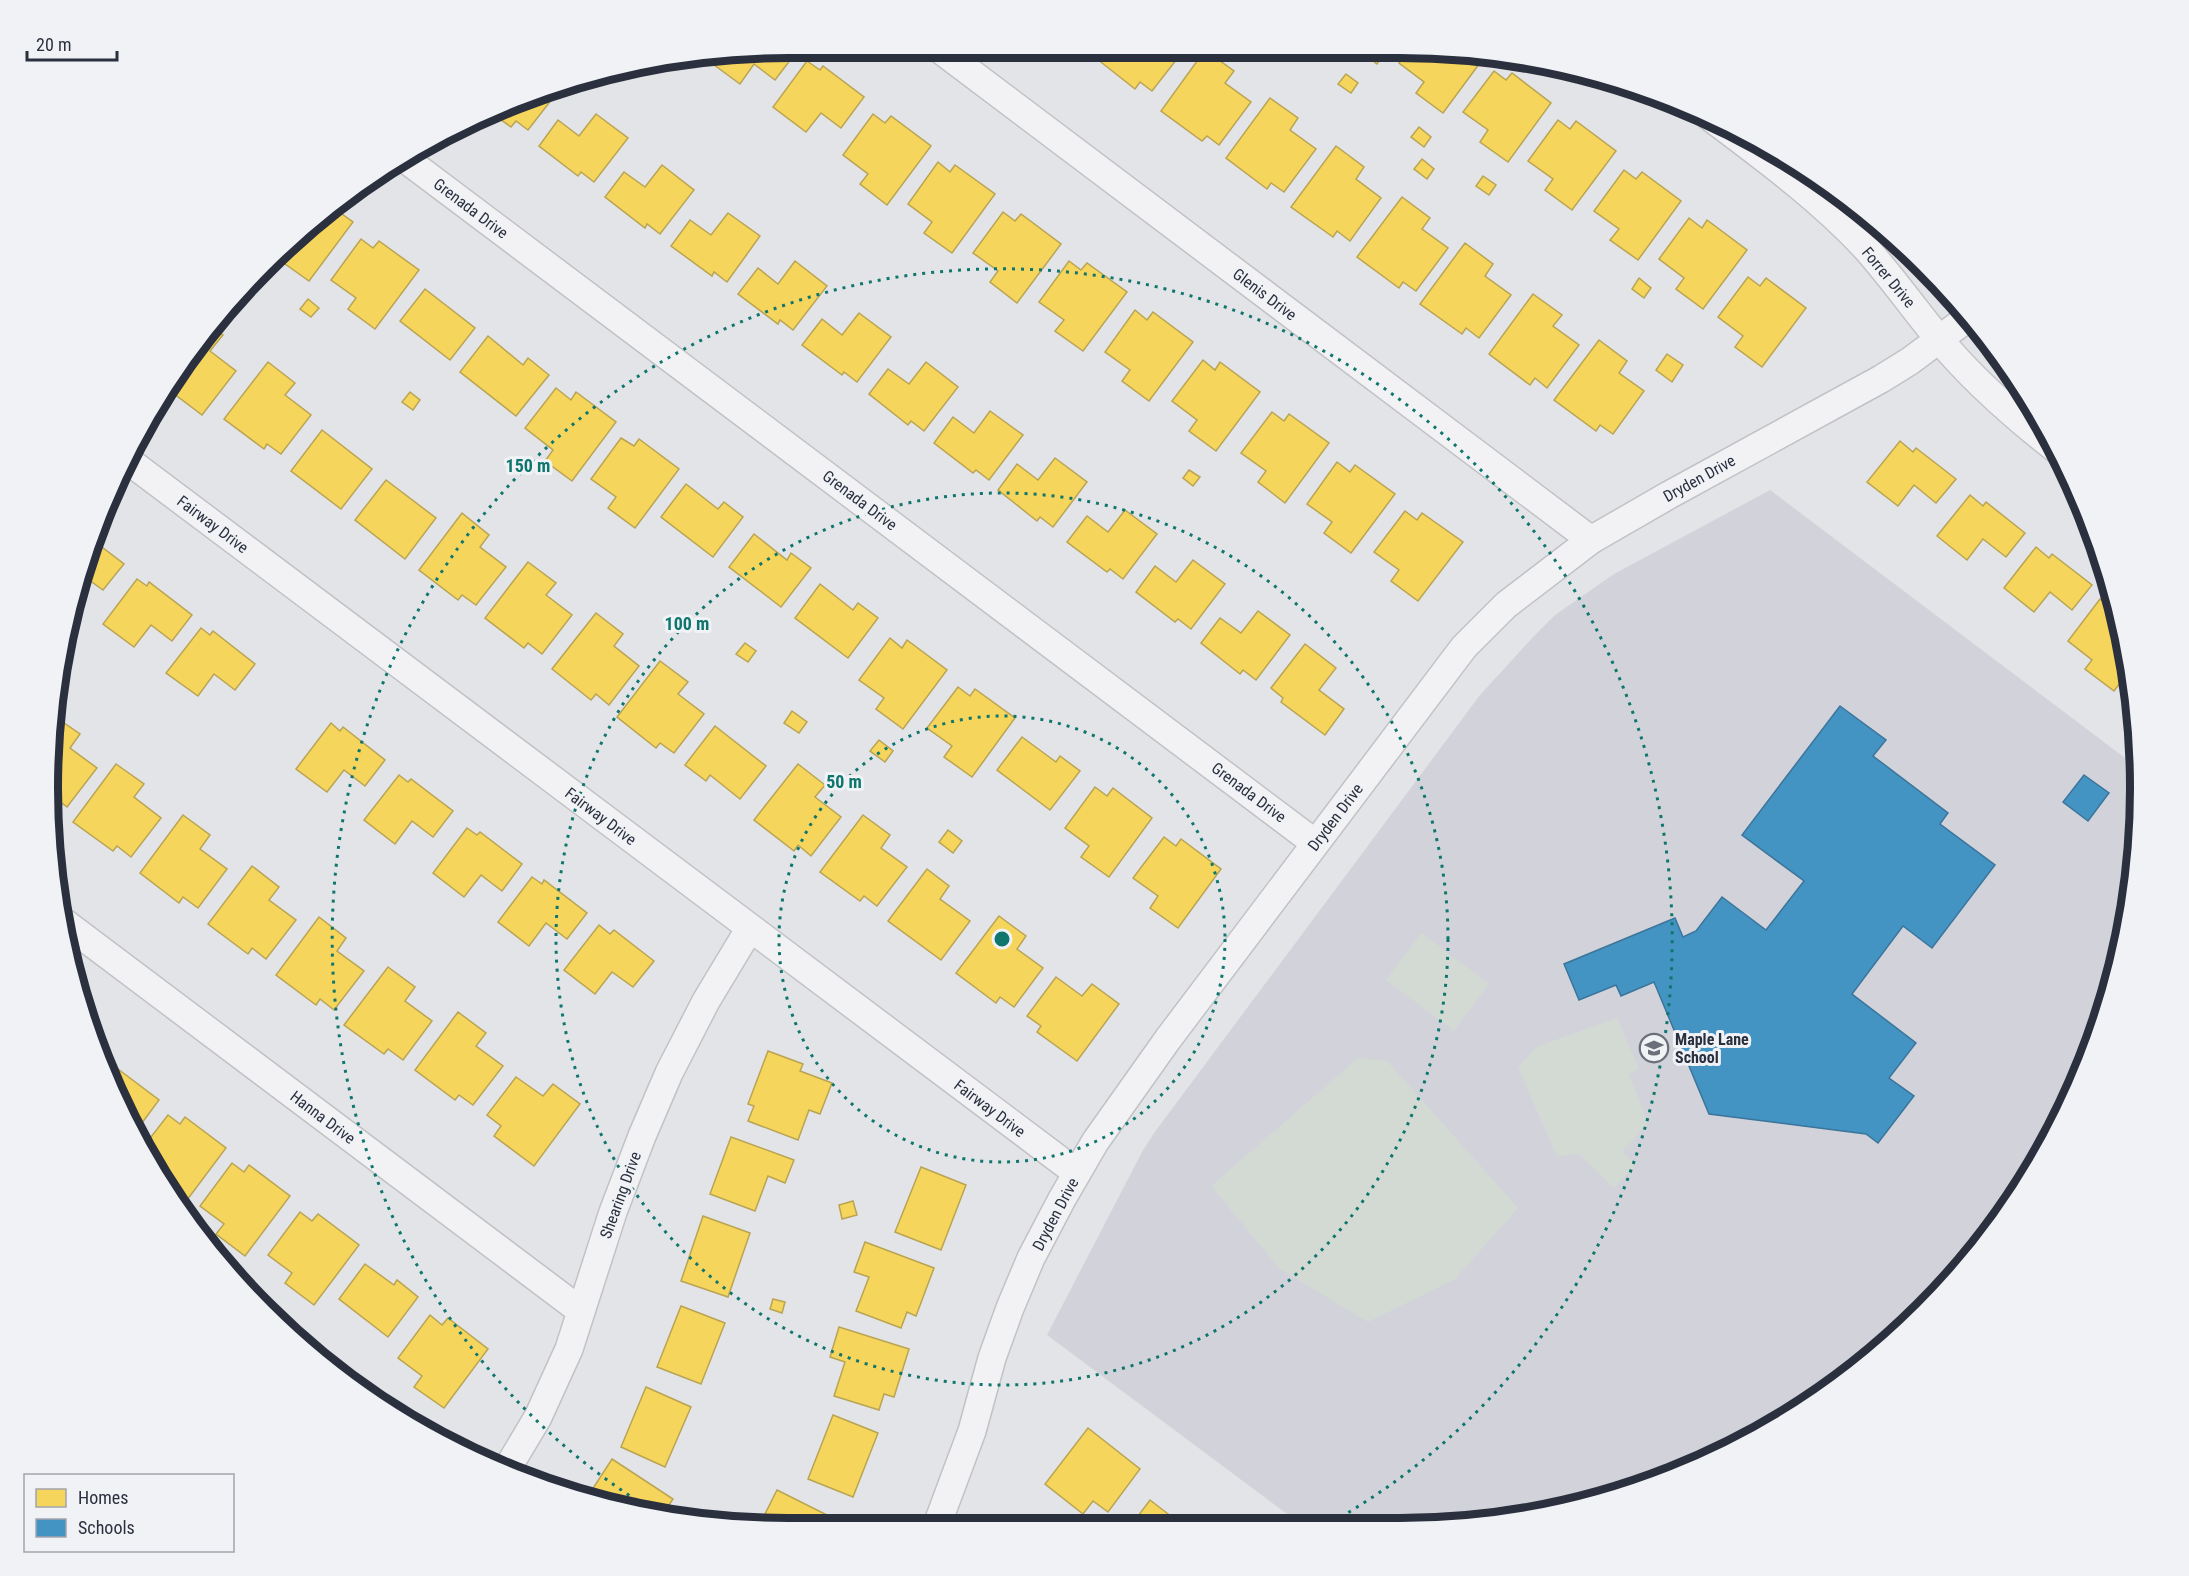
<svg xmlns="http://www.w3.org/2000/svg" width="2189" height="1576" viewBox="0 0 2189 1576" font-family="'Roboto Condensed',sans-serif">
<rect width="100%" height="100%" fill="#e3e4e7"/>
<path fill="#d2d3da" d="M1770,490L2137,767L2139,837L2116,980L2065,1116L1988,1239L1889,1345L1771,1429L1685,1472L1498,1522L1299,1523L1047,1335L1142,1152L1154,1133L1480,695L1533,637L1555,615L1614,574Z"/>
<g fill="#d2dad3">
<path d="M1421,933L1489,984L1454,1031L1386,980Z"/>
<path d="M1617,1018L1639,1069L1629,1074L1648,1123L1622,1152L1636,1164L1614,1188L1579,1154L1557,1156L1518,1068L1536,1047Z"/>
<path d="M1358,1058L1387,1061L1518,1208L1455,1279L1368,1322L1280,1269L1211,1186Z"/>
</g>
<g fill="#f6d55c" stroke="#b9a453" stroke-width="1.5">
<path d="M788,48L798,50L775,80L754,64L740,84L706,59Z"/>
<path d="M1106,48H1181L1184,50L1152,91L1140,82L1135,89L1097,59Z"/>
<path d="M1356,48H1388L1377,64Z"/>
<path d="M1410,49L1485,56L1443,113L1416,93L1424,82L1399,63Z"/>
<path d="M1205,50L1234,71L1225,83L1251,102L1219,145L1207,136L1202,141L1161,111Z"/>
<path d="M807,61L820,70L823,66L864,97L841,128L821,113L806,132L773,107Z"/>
<path d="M1494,71L1506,80L1512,73L1551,103L1508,162L1480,142L1488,130L1463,112Z"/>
<path d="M1346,74L1358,83L1351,93L1338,84Z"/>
<path d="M556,87L559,90L528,130L516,121L511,127L490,112L504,104Z"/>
<path d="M1270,98L1298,118L1290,130L1316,149L1284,192L1271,183L1267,189L1226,158Z"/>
<path d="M596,114L628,138L594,182L581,172L578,176L539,146L558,120L579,136Z"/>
<path d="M873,114L885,123L891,116L931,146L887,205L860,184L868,174L843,155Z"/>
<path d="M1558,120L1570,129L1576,121L1616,151L1572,210L1545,190L1553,179L1528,161Z"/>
<path d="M1419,127L1431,137L1424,147L1411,137Z"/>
<path d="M1336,146L1364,167L1356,179L1381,198L1350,241L1337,231L1333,237L1291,207Z"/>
<path d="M1422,159L1434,169L1427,179L1414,169Z"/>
<path d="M938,162L950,172L955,165L995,194L952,253L924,233L932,222L908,204Z"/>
<path d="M662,165L694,190L660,234L647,224L645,228L605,197L624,172L645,187Z"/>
<path d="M1624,170L1636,179L1642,172L1681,201L1638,260L1610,240L1619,229L1594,211Z"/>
<path d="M1483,176L1496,185L1489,195L1476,186Z"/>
<path d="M1402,197L1430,218L1422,229L1448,248L1416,291L1403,282L1399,288L1357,257Z"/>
<path d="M335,209L353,222L309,281L281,261L289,249Z"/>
<path d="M1003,212L1015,221L1021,214L1061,244L1017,303L990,282L998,271L973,253Z"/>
<path d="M728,213L760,236L727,282L714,272L712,276L671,246L690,220L711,235Z"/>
<path d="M1689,218L1702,228L1707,220L1747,250L1703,309L1676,289L1684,278L1659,259Z"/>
<path d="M361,239L373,248L379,241L419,270L375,329L348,309L356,298L331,280Z"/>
<path d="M1465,243L1493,264L1485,276L1511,295L1479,338L1466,328L1462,334L1420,304Z"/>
<path d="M795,261L827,286L793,330L780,320L778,324L738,294L758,268L778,284Z"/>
<path d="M1069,261L1081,270L1087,263L1127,292L1083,351L1055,331L1064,320L1039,302Z"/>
<path d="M1748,277L1760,286L1766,278L1806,308L1762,367L1735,347L1743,336L1718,317Z"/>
<path d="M1639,278L1651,288L1644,298L1632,289Z"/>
<path d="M425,289L475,328L450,360L400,321Z"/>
<path d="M1533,294L1562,315L1553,326L1579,345L1547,388L1535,378L1530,385L1489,354Z"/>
<path d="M308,299L319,308L311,317L300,309Z"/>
<path d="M1135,310L1147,320L1153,312L1193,342L1149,401L1122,381L1130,370L1105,352Z"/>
<path d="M859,313L891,337L857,382L844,372L842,375L802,345L822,319L842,335Z"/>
<path d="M213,328L223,335L210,351L236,371L202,415L173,393L177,387L175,385Z"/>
<path d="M488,336L523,365L528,358L549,375L516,416L460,372Z"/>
<path d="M1599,340L1627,361L1619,373L1644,391L1613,434L1600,425L1596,431L1554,400Z"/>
<path d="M1667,354L1683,365L1672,382L1656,370Z"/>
<path d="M1203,360L1215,370L1220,362L1260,392L1216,451L1189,431L1197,420L1172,401Z"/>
<path d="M268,362L295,383L285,395L311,415L281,454L267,444L264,449L224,419Z"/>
<path d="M926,362L958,387L924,431L911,421L908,425L869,394L888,369L909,384Z"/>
<path d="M556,388L571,400L576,392L616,422L572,481L545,461L553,450L525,428Z"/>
<path d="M410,392L420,400L413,410L402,402Z"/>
<path d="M990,411L1023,435L989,480L976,470L973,473L934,443L953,417L974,433Z"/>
<path d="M1272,412L1284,421L1289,414L1329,443L1285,503L1258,482L1266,471L1241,453Z"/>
<path d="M322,430L372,469L341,509L291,471Z"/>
<path d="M621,438L634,446L639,439L679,469L635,528L608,508L616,497L591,479Z"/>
<path d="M1900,441L1913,452L1916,448L1956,479L1936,503L1914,485L1898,506L1867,482Z"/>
<path d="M1055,458L1087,482L1053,527L1040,517L1037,521L998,490L1017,464L1038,480Z"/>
<path d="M1337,462L1350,472L1355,465L1395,494L1351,553L1324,533L1332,522L1307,504Z"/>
<path d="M1189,470L1200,477L1193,486L1183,478Z"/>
<path d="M386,480L436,518L405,559L355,520Z"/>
<path d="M686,484L718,509L724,502L743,517L713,557L661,517Z"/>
<path d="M1970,495L1983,506L1986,502L2025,533L2006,557L1983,539L1967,560L1937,536Z"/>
<path d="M1125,510L1157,534L1123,579L1110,569L1107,572L1067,542L1087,516L1108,532Z"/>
<path d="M1405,511L1417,520L1422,513L1463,542L1418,601L1391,581L1399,570L1374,552Z"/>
<path d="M462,513L489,535L480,547L506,567L476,605L462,595L458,600L419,570Z"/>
<path d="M754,534L787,560L791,553L811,568L781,607L729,567Z"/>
<path d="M94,541L124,564L103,590L82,575L80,577Z"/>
<path d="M2036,547L2049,558L2052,554L2092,585L2072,610L2050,592L2034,612L2004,588Z"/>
<path d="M1193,560L1225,584L1191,629L1178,619L1175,622L1136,592L1155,566L1176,582Z"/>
<path d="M528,562L556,583L546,595L572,615L542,654L528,643L524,648L485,618Z"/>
<path d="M137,579L147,586L149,582L192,615L172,641L151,625L134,647L103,624Z"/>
<path d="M820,584L853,610L858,603L878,618L848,658L795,618Z"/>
<path d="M2100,599L2115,608L2130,670L2114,691L2085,669L2092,660L2068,641Z"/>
<path d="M1258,611L1290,635L1256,680L1243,670L1240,674L1201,643L1220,618L1241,633Z"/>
<path d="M596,613L623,634L614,646L639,666L609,705L596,694L591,700L552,669Z"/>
<path d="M201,628L210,635L213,631L255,664L235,690L214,674L198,696L166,673Z"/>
<path d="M890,638L902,648L907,640L947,670L903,729L876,709L884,698L859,680Z"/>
<path d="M745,643L756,651L748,662L736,654Z"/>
<path d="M1305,644L1336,668L1319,690L1344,709L1325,735L1281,702L1283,698L1271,688Z"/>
<path d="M660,661L688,682L678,694L704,714L674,753L660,743L656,748L617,717Z"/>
<path d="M958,687L970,696L975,689L1015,718L972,777L944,757L952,746L927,728Z"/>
<path d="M792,711L807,722L799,733L784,723Z"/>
<path d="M54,716L80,734L70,748L97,768L67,807L54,797Z"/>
<path d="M331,723L340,731L343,727L385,760L365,786L344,770L327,792L296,769Z"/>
<path d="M715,726L766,766L740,799L710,775L706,781L685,765Z"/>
<path d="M1022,737L1056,762L1060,756L1080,771L1050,810L997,770Z"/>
<path d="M879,740L893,751L885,762L870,751Z"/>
<path d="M116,764L144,784L134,797L161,818L131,857L117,846L113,851L73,822Z"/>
<path d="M798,764L825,785L815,797L841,817L811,856L798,845L794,851L754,820Z"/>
<path d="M399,775L408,782L411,779L453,811L433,837L412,821L395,844L364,820Z"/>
<path d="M1095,787L1107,796L1113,788L1152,818L1109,877L1081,857L1089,846L1065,828Z"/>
<path d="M183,815L210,835L200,849L227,869L198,908L183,897L179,903L140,873Z"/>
<path d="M863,815L890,835L881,848L907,867L877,906L864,896L860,901L820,872Z"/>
<path d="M467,828L477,835L480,832L522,864L502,891L481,875L464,897L433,873Z"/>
<path d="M948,830L962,841L953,853L939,842Z"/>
<path d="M1164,837L1176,846L1181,839L1221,869L1178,928L1150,908L1158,896L1133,878Z"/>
<path d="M252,866L279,887L269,900L296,920L266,959L252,948L248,954L208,924Z"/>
<path d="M927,869L949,886L940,899L970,921L941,960L888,921Z"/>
<path d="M532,877L542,884L544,880L587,913L567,939L546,923L529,946L498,922Z"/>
<path d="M999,916L1026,936L1017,949L1043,968L1014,1007L1000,997L996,1003L956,973Z"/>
<path d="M319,917L346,938L337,951L364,971L334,1010L320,999L316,1005L276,975Z"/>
<path d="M599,925L610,934L614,930L654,961L633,987L612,972L595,994L564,970Z"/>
<path d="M388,967L415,987L405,1001L432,1021L403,1060L388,1049L384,1054L344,1025Z"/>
<path d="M1056,977L1082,996L1092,984L1119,1004L1077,1061L1037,1032L1041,1026L1027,1016Z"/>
<path d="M458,1012L486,1033L476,1046L503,1066L473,1105L459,1095L455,1100L415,1070Z"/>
<path d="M768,1051L803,1064L800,1071L832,1083L820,1114L809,1110L798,1140L748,1121L754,1106L748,1104Z"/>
<path d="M118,1069L159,1100L136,1131L104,1070L113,1076Z"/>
<path d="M516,1077L543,1096L553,1084L580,1104L534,1166L494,1136L501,1126L487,1115Z"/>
<path d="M168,1115L180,1124L185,1117L226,1148L181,1208L173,1199L144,1146Z"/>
<path d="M731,1137L794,1160L785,1183L768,1176L755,1211L710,1194Z"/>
<path d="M232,1163L244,1172L249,1165L290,1196L245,1256L216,1234L224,1224L200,1206Z"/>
<path d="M921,1167L966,1185L941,1250L895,1232Z"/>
<path d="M853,1201L857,1215L842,1219L839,1205Z"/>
<path d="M300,1212L312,1221L318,1214L359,1245L314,1305L285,1283L292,1273L268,1255Z"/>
<path d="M703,1216L750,1233L728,1297L681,1281Z"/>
<path d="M865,1242L934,1268L916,1316L907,1312L901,1328L856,1311L869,1277L854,1272Z"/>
<path d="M365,1264L394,1285L397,1280L418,1297L388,1337L339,1299Z"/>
<path d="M773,1299L785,1302L782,1313L770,1309Z"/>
<path d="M681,1306L725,1323L701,1384L657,1367Z"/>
<path d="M430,1315L442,1325L448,1318L488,1349L444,1408L414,1387L422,1376L398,1358Z"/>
<path d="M839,1327L909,1349L894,1397L884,1394L879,1410L834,1396L845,1362L830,1357Z"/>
<path d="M646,1387L691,1407L665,1467L621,1447Z"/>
<path d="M833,1415L878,1433L853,1497L808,1479Z"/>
<path d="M1088,1428L1140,1469L1108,1512L1093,1501L1083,1514L1045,1484Z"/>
<path d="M612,1459L673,1499L663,1514L597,1503L586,1499Z"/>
<path d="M777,1490L843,1523L841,1526H777L763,1518Z"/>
<path d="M1150,1500L1181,1524H1132Z"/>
</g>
<g fill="#4393c3" stroke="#3c759b" stroke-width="1.5">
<path d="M1840,706L1886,740L1873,756L1948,813L1940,824L1995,865L1932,948L1903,926L1852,994L1916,1043L1889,1078L1914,1096L1878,1143L1866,1134L1709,1114L1654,982L1621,996L1616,985L1579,1000L1564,964L1675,918L1683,937L1696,931L1722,897L1766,930L1804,881L1742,835Z"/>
<path d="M2084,775L2109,793L2088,821L2063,802Z"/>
</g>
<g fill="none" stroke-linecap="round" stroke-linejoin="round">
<g stroke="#c1c2c5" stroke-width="30">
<g id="minor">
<path d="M938,48L1591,540"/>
<path d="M1710,117C1764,158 1818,197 1864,246C1891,276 1914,309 1939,339C1972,379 2015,417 2056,449"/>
<path d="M404,158L1315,843"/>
<path d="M126,459L1077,1173"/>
<path d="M65,923L581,1311"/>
<path d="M507,1469L538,1417L569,1349L613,1212L642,1136L669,1073L706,1001L750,928"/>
<path d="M937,1525L972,1431L992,1358L1010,1308L1031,1258L1062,1199L1095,1142L1168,1039L1464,647L1506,605L1591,540L1669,495L1881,379L1910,361L1969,317"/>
</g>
</g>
<use href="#minor" stroke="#f2f2f4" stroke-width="27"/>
</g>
<g fill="none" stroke="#0f766e" stroke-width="3" stroke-dasharray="3 6">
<circle cx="1002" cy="939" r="223"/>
<circle cx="1002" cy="939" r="446"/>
<path d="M652 1510A670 670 0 1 1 1332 1522"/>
</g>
<defs>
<g id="school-ring" transform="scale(1.5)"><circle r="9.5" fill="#f1f2f6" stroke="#6b6f7a" stroke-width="1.5"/><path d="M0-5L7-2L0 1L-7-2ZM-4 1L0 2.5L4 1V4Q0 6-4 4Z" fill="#6b6f7a"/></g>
</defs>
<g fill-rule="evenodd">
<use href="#school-ring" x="1654" y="1048"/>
</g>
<g text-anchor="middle" stroke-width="6" stroke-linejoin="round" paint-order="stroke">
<g font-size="16" fill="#2b303f" stroke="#f1f2f6">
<text transform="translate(471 208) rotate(37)" y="6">Grenada Drive</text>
<text transform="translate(1889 277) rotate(50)" y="6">Forrer Drive</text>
<text transform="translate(1265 294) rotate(37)" y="6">Glenis Drive</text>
<text transform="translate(1699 478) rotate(-29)" y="6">Dryden Drive</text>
<text transform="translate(860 500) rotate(37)" y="6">Grenada Drive</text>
<text transform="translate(213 524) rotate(37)" y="6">Fairway Drive</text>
<text transform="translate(1249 792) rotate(37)" y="6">Grenada Drive</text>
<text transform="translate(601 816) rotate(37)" y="6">Fairway Drive</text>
<text transform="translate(1335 817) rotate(-53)" y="6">Dryden Drive</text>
<text transform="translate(990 1108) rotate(37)" y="6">Fairway Drive</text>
<text transform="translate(323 1117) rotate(37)" y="6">Hanna Drive</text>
<text transform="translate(620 1195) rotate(-70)" y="6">Shearing Drive</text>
<text transform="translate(1055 1214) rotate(-62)" y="6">Dryden Drive</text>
</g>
<g font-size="16" font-weight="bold" fill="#2b303f" stroke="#f1f2f6" text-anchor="start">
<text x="1675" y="1045">Maple Lane<tspan x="1675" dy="18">School</tspan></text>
</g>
</g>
<path d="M0 0H2189V1576H0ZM788 58H1400A730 730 0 0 1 2130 788V788A730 730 0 0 1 1400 1518H788A730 730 0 0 1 58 788V788A730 730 0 0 1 788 58Z" fill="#f1f2f6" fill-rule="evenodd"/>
<path fill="none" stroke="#2b303f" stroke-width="8" d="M788 58H1400A730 730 0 0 1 2130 788V788A730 730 0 0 1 1400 1518H788A730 730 0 0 1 58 788V788A730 730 0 0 1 788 58Z"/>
<circle cx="1002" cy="939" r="9" fill="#0f766e" stroke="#f1f2f6" stroke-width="3"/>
<g font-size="18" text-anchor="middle" font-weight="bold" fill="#0f766e" stroke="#f1f2f6" stroke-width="6" stroke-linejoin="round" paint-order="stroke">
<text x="528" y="472">150 m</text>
<text x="687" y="630">100 m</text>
<text x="844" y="788">50 m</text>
</g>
<rect x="24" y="1474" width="210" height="78" fill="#f1f2f6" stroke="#a2a4ad" stroke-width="1.5"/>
<rect x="36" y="1489" width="30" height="18" fill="#f6d55c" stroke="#a2a4ad" stroke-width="1.5"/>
<text x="78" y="1504" font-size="18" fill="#2b303f">Homes</text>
<rect x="36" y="1519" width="30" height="18" fill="#4393c3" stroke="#a2a4ad" stroke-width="1.5"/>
<text x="78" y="1534" font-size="18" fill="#2b303f">Schools</text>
<path d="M27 51v9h90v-9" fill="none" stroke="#2b303f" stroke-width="3"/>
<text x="36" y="51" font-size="18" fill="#2b303f" stroke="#f1f2f6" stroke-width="4.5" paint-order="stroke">20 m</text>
</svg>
